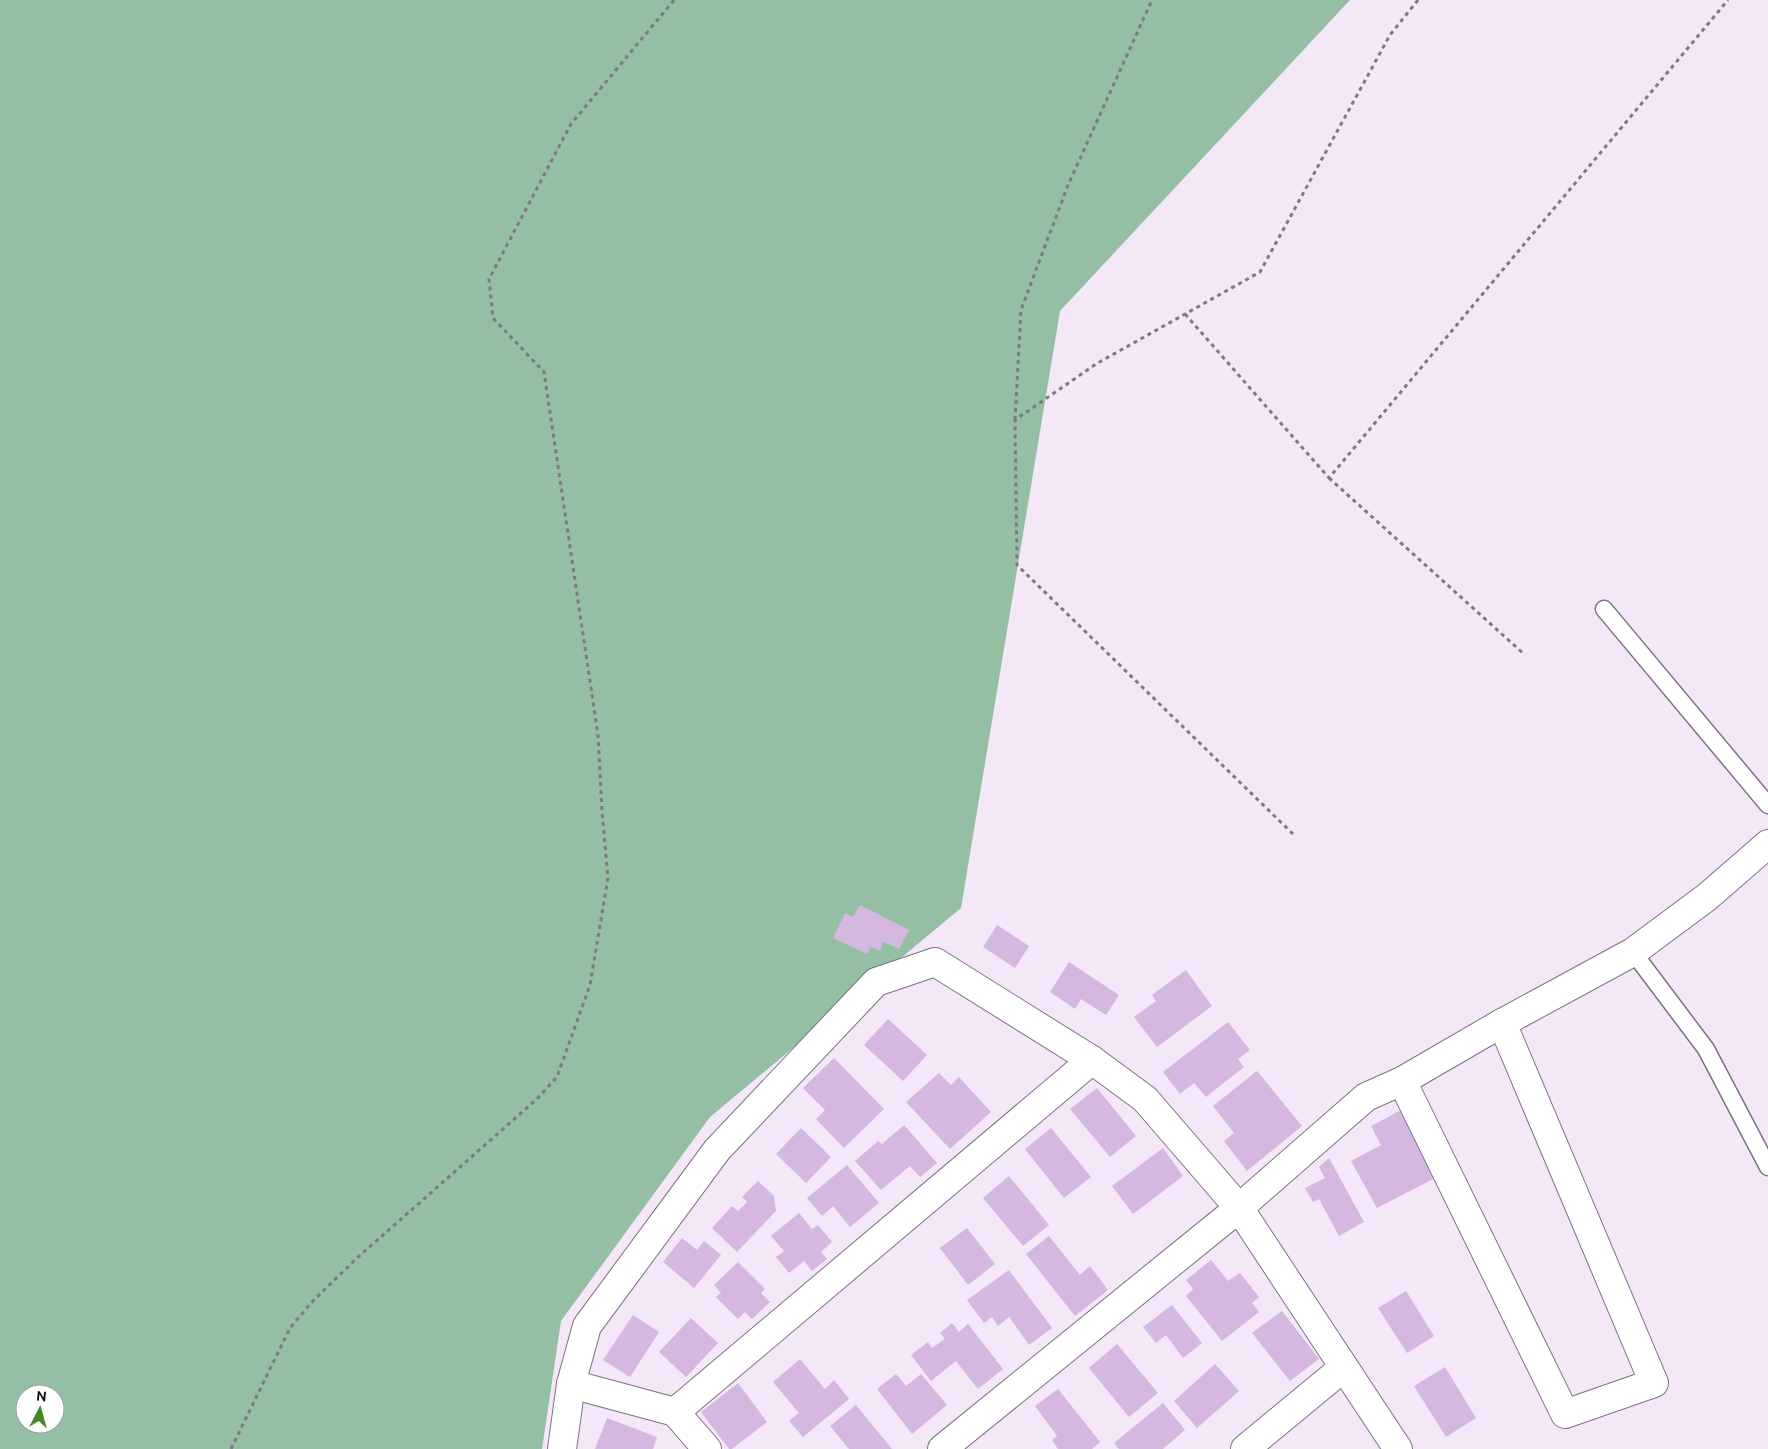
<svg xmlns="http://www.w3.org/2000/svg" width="1768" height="1449" viewBox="0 0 1768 1449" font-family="Ubuntu,sans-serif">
<rect width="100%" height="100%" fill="#f3e7f8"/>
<path fill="#94bfa2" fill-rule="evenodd" d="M0,0H1350L1060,311L961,908L710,1117L561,1321L542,1449H0ZM25,1394H55V1424H25Z"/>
<g fill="#d4b8df">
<path d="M860,905L909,930L899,949L882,941L881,951L871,947L867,954L833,938L845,913L853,917Z"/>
<path d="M997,925L1029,946L1015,968L983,947Z"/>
<path d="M1069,962L1119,995L1106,1015L1081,999L1075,1009L1050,992Z"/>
<path d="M1186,970L1212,1006L1157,1047L1134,1017L1156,1001L1152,995Z"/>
<path d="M888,1019L927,1055L903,1081L864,1045Z"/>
<path d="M1228,1022L1250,1050L1238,1059L1244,1067L1206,1097L1194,1083L1180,1094L1163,1072Z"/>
<path d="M834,1058L884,1109L844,1148L816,1119L825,1110L803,1088Z"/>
<path d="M1257,1071L1302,1126L1247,1171L1224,1141L1234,1133L1213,1106Z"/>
<path d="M939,1073L951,1085L959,1077L991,1112L950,1149L906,1102Z"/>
<path d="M1097,1088L1136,1136L1110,1157L1070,1109Z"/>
<path d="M1403,1109L1439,1176L1377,1208L1351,1161L1381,1145L1371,1126Z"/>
<path d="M904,1125L937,1163L920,1177L910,1166L881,1190L855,1161L878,1141L882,1144Z"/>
<path d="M801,1128L831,1157L806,1183L776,1154Z"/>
<path d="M1051,1128L1091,1177L1064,1198L1025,1149Z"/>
<path d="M1163,1148L1183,1176L1133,1214L1112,1186Z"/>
<path d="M1329,1158L1364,1222L1339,1236L1319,1199L1313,1202L1305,1188L1325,1178L1319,1167Z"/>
<path d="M847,1165L879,1203L850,1227L833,1206L822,1216L807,1198Z"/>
<path d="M1009,1176L1049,1225L1023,1246L983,1198Z"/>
<path d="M758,1181L774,1196L776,1211L737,1252L712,1228L732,1206L738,1211L747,1202L742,1197Z"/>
<path d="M799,1213L812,1229L818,1225L832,1242L821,1252L827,1259L812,1271L804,1261L789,1273L776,1257L784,1251L771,1236Z"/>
<path d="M967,1228L995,1264L968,1285L940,1248Z"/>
<path d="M1049,1236L1080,1275L1090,1266L1108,1290L1075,1316L1026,1254Z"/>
<path d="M682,1238L697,1250L704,1241L721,1255L694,1288L663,1262Z"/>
<path d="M1211,1260L1228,1281L1240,1273L1259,1297L1252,1303L1259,1312L1222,1341L1186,1296L1193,1289L1186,1280Z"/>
<path d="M738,1262L765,1289L761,1293L770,1302L752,1319L745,1312L738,1319L716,1297L721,1293L714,1285Z"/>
<path d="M1009,1270L1052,1328L1029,1345L1009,1317L998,1326L992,1317L984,1323L967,1300Z"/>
<path d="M1406,1291L1434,1336L1407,1353L1378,1308Z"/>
<path d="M1172,1305L1202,1343L1183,1358L1166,1335L1156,1343L1143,1327Z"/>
<path d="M1282,1311L1319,1359L1290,1381L1252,1333Z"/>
<path d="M633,1315L659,1332L630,1377L603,1360Z"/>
<path d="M691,1318L718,1343L686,1377L659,1352Z"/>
<path d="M952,1323L959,1332L968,1324L1003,1369L978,1389L956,1361L931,1381L911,1355L928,1342L932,1348L945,1339L940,1333Z"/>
<path d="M1117,1344L1158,1393L1129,1417L1089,1368Z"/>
<path d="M800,1359L825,1389L834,1380L849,1399L803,1437L789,1421L799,1413L773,1382Z"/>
<path d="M1215,1364L1239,1391L1197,1428L1174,1401Z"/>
<path d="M1445,1367L1476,1418L1446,1437L1414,1386Z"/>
<path d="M896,1374L906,1386L921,1374L947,1405L912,1434L877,1389Z"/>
<path d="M738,1383L767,1422L732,1449H729L701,1412Z"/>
<path d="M1058,1389L1100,1442L1092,1449H1058L1052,1440L1057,1436L1035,1406Z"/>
<path d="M1163,1403L1185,1430L1163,1449H1119L1114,1443Z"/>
<path d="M856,1405L892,1449H849L830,1426Z"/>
<path d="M607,1418L657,1437L653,1449H595Z"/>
</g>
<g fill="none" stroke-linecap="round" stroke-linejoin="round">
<g stroke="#7d7281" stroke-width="19">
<g id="lane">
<path d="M1604,609L1768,805"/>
<path d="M1633,952L1706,1049L1768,1167"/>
</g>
</g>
<g stroke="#7d7281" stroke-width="30">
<g id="street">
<path d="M1402,1081L1565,1414L1654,1383L1502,1023"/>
<path d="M571,1384L675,1412L707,1449"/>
<path d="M675,1412L1092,1060"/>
<path d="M562,1449L571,1384L587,1326L717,1150L876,982L935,962L1092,1060L1145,1099L1239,1208L1398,1449"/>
<path d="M942,1449L1239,1208L1366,1097L1402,1081L1502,1023L1633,952L1707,897L1768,844"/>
<path d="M1245,1449L1343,1368"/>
</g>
</g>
<g stroke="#807883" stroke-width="3" stroke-dasharray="4 4" stroke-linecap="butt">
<path d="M1185,314L1329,478L1728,0"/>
<path d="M1015,420L1021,310L1068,185L1152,0"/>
<path d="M1329,478L1525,655"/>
<path d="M1293,834L1017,565L1015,420L1096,364L1260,272L1390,35L1418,0"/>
<path d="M231,1449L290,1328L311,1303L357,1258L537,1099L557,1077L590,985L608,878L602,811L598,735L544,372L493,318L489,279L571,124L674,0"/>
</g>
<use href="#lane" stroke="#fff" stroke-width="16"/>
<use href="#street" stroke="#fff" stroke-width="28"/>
</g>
<g transform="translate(40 1409) rotate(6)"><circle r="24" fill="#ffffff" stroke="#9f9d9f"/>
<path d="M0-4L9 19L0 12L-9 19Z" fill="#498727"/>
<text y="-8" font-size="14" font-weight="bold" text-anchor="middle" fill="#0e0a0f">N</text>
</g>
</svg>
